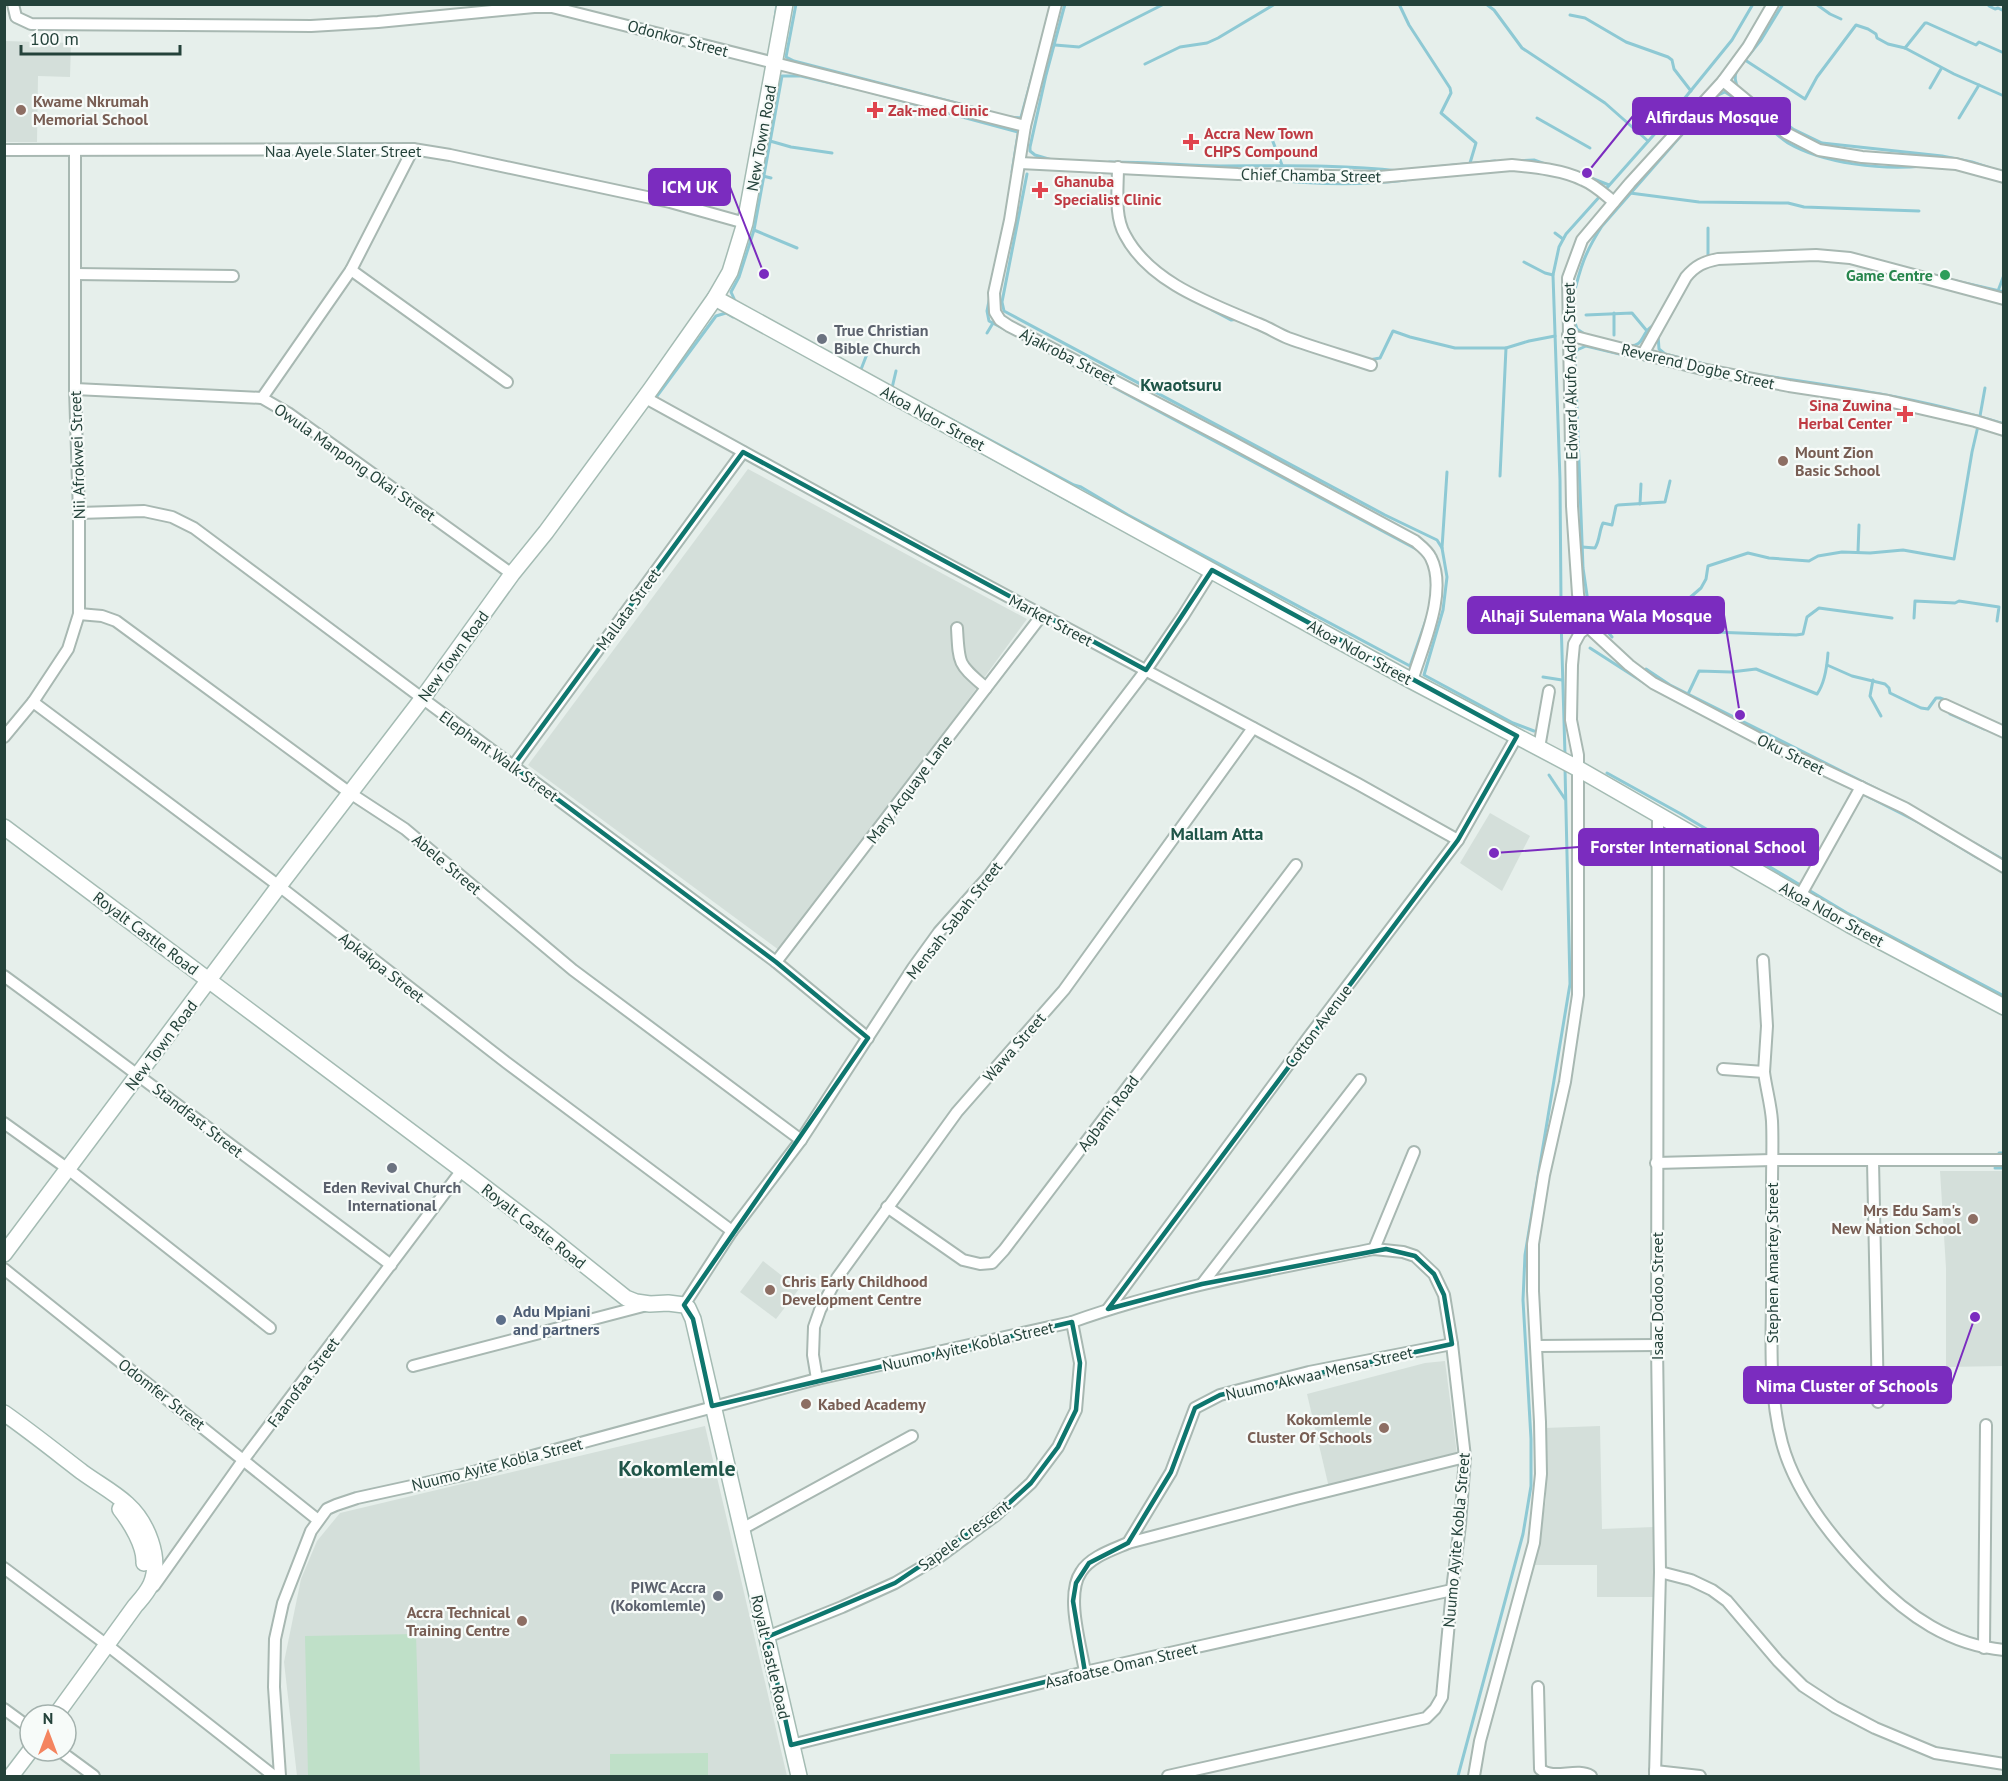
<svg xmlns="http://www.w3.org/2000/svg" width="2008" height="1781" viewBox="0 0 2008 1781" font-family="'PT Sans',sans-serif">
<rect width="100%" height="100%" fill="#e6efeb"/>
<g fill="#d4dfda">
<path d="M5,41L71,43L70,77L38,76L37,142H5Z"/>
<path d="M748,469L1027,619L783,953L528,765Z"/>
<path d="M1490,813L1530,836L1502,891L1460,863Z"/>
<path d="M1940,1171H2003V1366L1946,1367V1268Z"/>
<path d="M763,1261L799,1289L776,1319L740,1292Z"/>
<path d="M1445,1361L1458,1462L1330,1492L1307,1394L1425,1363Z"/>
<path d="M705,1426L787,1776H297L284,1662L301,1579L317,1541L340,1513Z"/>
<path d="M1600,1426L1602,1529L1654,1527V1597H1597V1565H1535L1546,1499L1544,1428Z"/>
</g>
<g fill="#bfe0c8">
<path d="M416,1634L420,1776H308L305,1636Z"/>
<path d="M708,1753V1776H610V1754Z"/>
</g>
<g fill="none" stroke-linecap="round" stroke-linejoin="round">
<g stroke="#8ec9d4" stroke-width="3">
<path d="M796,4L786,57L794,61L964,105"/>
<path d="M1399,4L1409,25L1450,88L1451,93L1441,113L1476,143L1470,163"/>
<path d="M1486,4L1494,10L1522,48L1605,103L1648,141"/>
<path d="M1816,4L1830,14L1841,19"/>
<path d="M1989,6L1995,9L1998,8L2004,11"/>
<path d="M1570,15L1585,18L1626,42L1668,57L1672,60L1674,69L1691,91"/>
<path d="M775,18L777,4"/>
<path d="M1055,45L1079,47L1164,4"/>
<path d="M1905,48L1925,23H1927L1976,45L1979,42L2004,53"/>
<path d="M1745,60L1805,99L1817,77L1856,25L1868,29L1876,34L1877,38L1888,44L1905,48L1954,74L2004,96"/>
<path d="M1145,64L1180,47L1207,43L1218,38L1275,4"/>
<path d="M1741,65L1761,40L1783,4"/>
<path d="M1737,70C1734,76 1735,83 1739,89"/>
<path d="M1930,88L1941,69"/>
<path d="M866,91L1018,132"/>
<path d="M1716,96L1725,92L1744,104"/>
<path d="M1756,102L1793,129L1822,143L1942,156L1972,162L1990,168"/>
<path d="M1008,117L1021,118"/>
<path d="M1537,118L1590,148"/>
<path d="M1760,118C1769,127 1777,136 1788,143C1824,164 1882,170 1923,166"/>
<path d="M1959,118L1979,85"/>
<path d="M1020,121L1038,55"/>
<path d="M1270,134L1282,165"/>
<path d="M770,141L791,147L832,153"/>
<path d="M1052,160L1035,155L1030,151V147L1046,75L1065,4"/>
<path d="M1516,161L1534,160L1548,165"/>
<path d="M1109,162C1146,162 1183,165 1220,166C1280,166 1339,164 1399,171"/>
<path d="M1424,168L1495,161"/>
<path d="M1012,172L1019,128"/>
<path d="M1027,174L1002,302L1004,311L1385,515L1437,540L1442,548"/>
<path d="M763,176L771,178"/>
<path d="M1586,176L1609,185"/>
<path d="M1278,180C1320,185 1363,185 1406,180"/>
<path d="M1605,190L1667,120L1732,40L1753,4"/>
<path d="M1630,193L1699,202L1788,203L1804,207L1919,211"/>
<path d="M1708,228V257"/>
<path d="M754,230L797,248"/>
<path d="M1555,233L1563,239"/>
<path d="M1524,262L1545,273L1553,275"/>
<path d="M1956,281L2004,292"/>
<path d="M1998,291L2004,275"/>
<path d="M990,296L987,311L989,321L1006,330"/>
<path d="M1573,298C1580,268 1585,252 1602,226L1692,123"/>
<path d="M736,303L731,292L739,277L754,230L782,76H801L848,87"/>
<path d="M1212,310L1231,320L1239,319"/>
<path d="M1614,313V335"/>
<path d="M1586,315L1632,313L1647,331"/>
<path d="M1573,317L1577,329L1586,335"/>
<path d="M987,333L993,323"/>
<path d="M1658,335L1659,349L1665,354L1704,364"/>
<path d="M1033,344L1093,376"/>
<path d="M1630,346C1642,345 1641,339 1647,331C1649,328 1652,327 1654,324"/>
<path d="M1369,360L1380,358L1393,331L1410,337L1455,348H1506L1529,341L1555,336"/>
<path d="M860,372L867,354"/>
<path d="M1752,374C1837,386 1922,398 2004,424"/>
<path d="M1104,382L1418,550"/>
<path d="M892,388L896,371"/>
<path d="M657,396L716,316L726,313L733,317"/>
<path d="M915,400L1074,485L1081,487L1128,515L1410,666L1427,617"/>
<path d="M905,410L1096,516"/>
<path d="M1980,416L1985,388"/>
<path d="M1447,472L1442,548L1447,577L1443,610L1424,675L1513,723L1534,731"/>
<path d="M1500,476L1506,348"/>
<path d="M1640,504L1641,484"/>
<path d="M1582,547L1595,548C1600,540 1599,531 1603,523L1612,525L1616,506L1618,505L1665,502L1670,481"/>
<path d="M1858,552L1859,525"/>
<path d="M1561,602L1560,480L1553,275L1559,247L1566,234L1601,195"/>
<path d="M1892,618L1819,608L1807,617L1803,634L1796,635L1686,631L1682,623L1686,601L1701,588L1706,579L1708,566L1748,553L1769,558L1809,561L1818,556L1842,552L1870,553L1903,550L1954,559L1972,452L1978,426"/>
<path d="M1914,618L1915,601L1955,603L1959,601L1999,607L1997,621"/>
<path d="M1561,619L1565,755"/>
<path d="M1601,623L1629,626L1682,623"/>
<path d="M1612,637L1589,609L1583,568L1575,357L1577,350L1586,346L1645,360"/>
<path d="M1590,648L1646,684"/>
<path d="M1827,665L1852,676L1885,684L1889,688L1890,693L1921,708L1928,709L1936,698H1940L1948,701"/>
<path d="M1646,669L1670,685L1879,790"/>
<path d="M1543,677L1562,680"/>
<path d="M1873,680L1870,696L1881,716"/>
<path d="M1688,694L1699,671L1731,672L1756,669L1817,694C1825,683 1827,667 1828,653"/>
<path d="M1950,714L1984,729"/>
<path d="M1607,773L1681,814L1847,913L2004,996"/>
<path d="M1549,775L1565,799"/>
<path d="M1842,784L1855,790"/>
<path d="M1861,793L1920,823L1978,858"/>
<path d="M1974,843L2004,860"/>
<path d="M1999,1153H2004"/>
<path d="M1995,1168H2004"/>
<path d="M1458,1776L1523,1534L1531,1486V1439L1523,1300L1525,1255L1570,984L1565,768"/>
</g>
<g stroke="#a8b8b2" stroke-width="14">
<g id="street">
<path d="M13,4L16,17L31,24L311,26L378,22L534,7H552L1025,126"/>
<path d="M1056,4L1025,126L1010,220L994,293L995,312L1000,320L1009,326L1228,440L1415,541C1421,546 1428,551 1431,558C1448,592 1422,647 1412,681"/>
<path d="M1773,4L1748,47L1723,81L1630,183L1582,240L1568,278L1572,506L1578,594L1581,612L1588,627L1629,665L1653,683L1767,743L1905,808L2004,867"/>
<path d="M1723,81L1786,133L1819,150L1862,157L1956,164L2004,177"/>
<path d="M4,150L413,149L450,155L670,202L745,223"/>
<path d="M1020,163L1238,174L1379,177L1512,165C1533,167 1564,170 1583,180C1595,185 1604,194 1614,202"/>
<path d="M1118,167C1118,189 1114,216 1125,235C1150,283 1212,304 1259,324C1269,328 1278,334 1288,338C1315,348 1344,356 1371,365"/>
<path d="M351,270L507,382"/>
<path d="M75,274L233,276"/>
<path d="M1568,335L1702,369L1789,386L1888,401L1975,421L2004,430"/>
<path d="M1643,354L1686,277C1696,265 1704,262 1718,259L1816,255L1850,258L2004,299"/>
<path d="M75,389L262,398L288,413L512,574"/>
<path d="M644,397L936,558L1358,784L1458,840"/>
<path d="M262,398L351,270L413,149"/>
<path d="M79,513L144,511L172,517L194,528L776,962L868,1038"/>
<path d="M1548,613L1581,612"/>
<path d="M79,614L102,616L116,621L350,793L405,829L573,970L801,1140"/>
<path d="M957,628C959,666 958,663 986,688"/>
<path d="M33,702L279,886L507,1063L732,1231"/>
<path d="M1945,705L2004,732"/>
<path d="M4,737L33,702L68,649L79,614V513L75,389V151"/>
<path d="M1539,748L1549,691"/>
<path d="M513,766L743,452"/>
<path d="M1800,896L1861,787"/>
<path d="M1763,960L1767,1026L1764,1072"/>
<path d="M776,962L1042,615"/>
<path d="M4,976C134,1071 262,1169 391,1265"/>
<path d="M1723,1069L1764,1072C1766,1088 1771,1105 1772,1121C1773,1142 1772,1164 1772,1185C1772,1224 1772,1264 1772,1303C1771,1349 1770,1398 1782,1443C1796,1495 1834,1541 1871,1578C1908,1616 1950,1645 2004,1650"/>
<path d="M4,1123L68,1169L270,1328"/>
<path d="M1873,1161L1878,1402"/>
<path d="M1656,1163L1772,1160H2004"/>
<path d="M887,1207L963,1260L980,1264L992,1263L1004,1250L1296,865"/>
<path d="M1374,1249L1414,1152"/>
<path d="M4,1269L318,1520"/>
<path d="M1202,1284L1360,1080"/>
<path d="M684,1305L732,1231L801,1140L913,968L939,932L988,877L1146,670L1183,616L1212,570"/>
<path d="M1108,1309L1308,1038L1458,840L1517,736"/>
<path d="M1537,1346L1657,1345"/>
<path d="M413,1366L647,1305"/>
<path d="M817,1379L813,1355L814,1327L820,1310L837,1278L957,1112L1064,990L1253,728"/>
<path d="M742,1529L912,1436"/>
<path d="M1128,1543L1171,1472L1195,1408L1220,1395L1309,1372L1452,1344"/>
<path d="M4,1568L107,1645L274,1776"/>
<path d="M1660,1572L1691,1580L1712,1590L1727,1601L1778,1661L1803,1686L1835,1707L1875,1728L1935,1753L2004,1764"/>
<path d="M154,1586L244,1459L462,1170"/>
<path d="M767,1637L842,1607L895,1583L939,1557L996,1515L1031,1483L1058,1447L1076,1410L1080,1363L1072,1322"/>
<path d="M1984,1648L1986,1425"/>
<path d="M1085,1672C1081,1646 1065,1595 1081,1572C1090,1557 1112,1550 1128,1543L1296,1499L1465,1457"/>
<path d="M1538,1687L1540,1769C1554,1781 1576,1767 1591,1776"/>
<path d="M4,1709L30,1728"/>
<path d="M791,1745L1085,1672L1452,1590"/>
<path d="M60,1751L94,1776"/>
<path d="M1655,1771L1700,1776"/>
<path d="M280,1776L274,1687L275,1639L283,1603L311,1531L327,1509L336,1505L357,1498L462,1475L817,1379L1072,1322C1170,1287 1273,1269 1374,1249L1403,1252L1415,1256L1434,1274L1444,1295L1452,1344L1465,1457L1460,1525L1452,1590L1442,1697L1435,1709L1426,1718L1168,1776"/>
<path d="M1474,1776L1480,1741L1534,1543L1541,1474L1540,1422L1533,1291V1244L1544,1175L1565,1082L1578,995V755L1571,720L1572,665L1574,644L1580,633L1588,627"/>
<path d="M1655,1776L1660,1572L1657,1345L1658,815"/>
</g>
</g>
<g stroke="#a4bbb3" stroke-width="18">
<g id="secondary">
<path d="M715,298L1412,681L1577,768L1850,925L2004,1007"/>
<path d="M4,827L462,1170L542,1231L626,1298L636,1302L650,1304L668,1303L684,1305L688,1308L693,1319L799,1776"/>
<path d="M4,1254L279,886L422,699L512,574L546,532L651,389L715,298L730,272L745,223L785,4"/>
<path d="M4,1413C31,1432 56,1452 82,1472C97,1483 114,1492 127,1504C147,1522 162,1558 151,1584C147,1593 141,1599 135,1606L56,1715"/>
<path d="M120,1509C131,1523 145,1546 144,1563"/>
<path d="M11,1776L30,1751"/>
</g>
</g>
<use href="#street" stroke="#fff" stroke-width="10"/>
<use href="#secondary" stroke="#fff" stroke-width="15"/>
</g>
<path fill="none" stroke="#0f766e" stroke-width="4.5" stroke-linejoin="round" d="M743,452L1146,670L1212,570L1517,736L1458,840L1108,1309L1202,1284L1386,1249L1415,1256L1434,1274L1444,1295L1452,1344L1220,1395L1195,1408L1171,1472L1128,1543L1089,1563L1076,1583L1073,1601L1085,1672L791,1745L767,1637L895,1583L996,1515L1031,1483L1058,1447L1076,1410L1080,1363L1072,1322L712,1406L693,1319L684,1305L868,1038L776,962L513,766Z"/>
<g fill="#8d6e63" stroke="#f7fbf9" stroke-width="2">
<circle cx="21" cy="110" r="6"/>
<circle cx="1783" cy="461" r="6"/>
<circle cx="1973" cy="1219" r="6"/>
<circle cx="770" cy="1290" r="6"/>
<circle cx="806" cy="1404" r="6"/>
<circle cx="1384" cy="1428" r="6"/>
<circle cx="522" cy="1621" r="6"/>
</g>
<g fill="#e0444e" stroke="#f7fbf9" stroke-width="2">
<path d="M872 101h6v6h6v6h-6v6h-6v-6h-6v-6h6z"/>
<path d="M1188 133h6v6h6v6h-6v6h-6v-6h-6v-6h6z"/>
<path d="M1037 181h6v6h6v6h-6v6h-6v-6h-6v-6h6z"/>
<path d="M1902 405h6v6h6v6h-6v6h-6v-6h-6v-6h6z"/>
</g>
<circle fill="#2e9e5b" stroke="#f7fbf9" stroke-width="2" cx="1945" cy="275" r="6"/>
<g fill="#6b7280" stroke="#f7fbf9" stroke-width="2">
<circle cx="822" cy="339" r="6"/>
<circle cx="392" cy="1168" r="6"/>
<circle cx="718" cy="1596" r="6"/>
</g>
<circle fill="#5c6f8a" stroke="#f7fbf9" stroke-width="2" cx="501" cy="1320" r="6"/>
<g text-anchor="middle" stroke-width="4.5" stroke-linejoin="round" paint-order="stroke">
<g font-size="16" fill="#24423a" stroke="#f7fbf9">
<text transform="translate(678 38) rotate(15)" y="6">Odonkor Street</text>
<text transform="translate(761 138) rotate(-80)" y="6">New Town Road</text>
<text x="343" y="157">Naa Ayele Slater Street</text>
<text transform="translate(1311 175) rotate(1)" y="6">Chief Chamba Street</text>
<text transform="translate(1068 356) rotate(27)" y="6">Ajakroba Street</text>
<text transform="translate(1698 366) rotate(13)" y="6">Reverend Dogbe Street</text>
<text transform="translate(1570 371) rotate(-91)" y="6">Edward Akufo Addo Street</text>
<text transform="translate(933 418) rotate(29)" y="6">Akoa Ndor Street</text>
<text transform="translate(77 455) rotate(-92)" y="6">Nii Afrokwei Street</text>
<text transform="translate(355 462) rotate(35)" y="6">Owula Manpong Okai Street</text>
<text transform="translate(628 609) rotate(-54)" y="6">Mallata Street</text>
<text transform="translate(1051 620) rotate(28)" y="6">Market Street</text>
<text transform="translate(1360 652) rotate(29)" y="6">Akoa Ndor Street</text>
<text transform="translate(453 656) rotate(-54)" y="6">New Town Road</text>
<text transform="translate(1791 754) rotate(26)" y="6">Oku Street</text>
<text transform="translate(499 756) rotate(36)" y="6">Elephant Walk Street</text>
<text transform="translate(909 789) rotate(-53)" y="6">Mary Acquaye Lane</text>
<text transform="translate(447 864) rotate(40)" y="6">Abele Street</text>
<text transform="translate(1832 914) rotate(29)" y="6">Akoa Ndor Street</text>
<text transform="translate(954 920) rotate(-52)" y="6">Mensah Sabah Street</text>
<text transform="translate(146 933) rotate(37)" y="6">Royalt Castle Road</text>
<text transform="translate(382 967) rotate(38)" y="6">Apkakpa Street</text>
<text transform="translate(1318 1026) rotate(-53)" y="6">Cotton Avenue</text>
<text transform="translate(161 1045) rotate(-53)" y="6">New Town Road</text>
<text transform="translate(1014 1047) rotate(-49)" y="6">Wawa Street</text>
<text transform="translate(1108 1113) rotate(-53)" y="6">Agbami Road</text>
<text transform="translate(198 1120) rotate(38)" y="6">Standfast Street</text>
<text transform="translate(534 1226) rotate(38)" y="6">Royalt Castle Road</text>
<text transform="translate(1772 1263) rotate(-90)" y="6">Stephen Amartey Street</text>
<text transform="translate(1657 1296) rotate(-90)" y="6">Isaac Dodoo Street</text>
<text transform="translate(968 1346) rotate(-13)" y="6">Nuumo Ayite Kobla Street</text>
<text transform="translate(1319 1373) rotate(-13)" y="6">Nuumo Akwaa Mensa Street</text>
<text transform="translate(303 1382) rotate(-53)" y="6">Faanofaa Street</text>
<text transform="translate(162 1394) rotate(38)" y="6">Odomfer Street</text>
<text transform="translate(497 1464) rotate(-14)" y="6">Nuumo Ayite Kobla Street</text>
<text transform="translate(964 1535) rotate(-36)" y="6">Sapele Crescent</text>
<text transform="translate(1456 1540) rotate(-85)" y="6">Nuumo Ayite Kobla Street</text>
<text transform="translate(771 1657) rotate(77)" y="6">Royalt Castle Road</text>
<text transform="translate(1121 1665) rotate(-13)" y="6">Asafoatse Oman Street</text>
</g>
<g font-size="16" font-weight="bold" fill="#785e54" stroke="#f7fbf9" text-anchor="start">
<text x="33" y="107">Kwame Nkrumah<tspan x="33" dy="18">Memorial School</tspan></text>
<text x="1795" y="458">Mount Zion<tspan x="1795" dy="18">Basic School</tspan></text>
<text x="1961" y="1216" text-anchor="end">Mrs Edu Sam's<tspan x="1961" dy="18">New Nation School</tspan></text>
<text x="782" y="1287">Chris Early Childhood<tspan x="782" dy="18">Development Centre</tspan></text>
<text x="818" y="1410">Kabed Academy</text>
<text x="1372" y="1425" text-anchor="end">Kokomlemle<tspan x="1372" dy="18">Cluster Of Schools</tspan></text>
<text x="510" y="1618" text-anchor="end">Accra Technical<tspan x="510" dy="18">Training Centre</tspan></text>
</g>
<g font-size="16" font-weight="bold" fill="#be3a42" stroke="#f7fbf9" text-anchor="start">
<text x="888" y="116">Zak-med Clinic</text>
<text x="1204" y="139">Accra New Town<tspan x="1204" dy="18">CHPS Compound</tspan></text>
<text x="1054" y="187">Ghanuba<tspan x="1054" dy="18">Specialist Clinic</tspan></text>
<text x="1892" y="411" text-anchor="end">Sina Zuwina<tspan x="1892" dy="18">Herbal Center</tspan></text>
</g>
<g font-size="16" font-weight="bold" fill="#27864d" stroke="#f7fbf9" text-anchor="end">
<text x="1933" y="281">Game Centre</text>
</g>
<g font-size="16" font-weight="bold" fill="#5b616d" stroke="#f7fbf9" text-anchor="start">
<text x="834" y="336">True Christian<tspan x="834" dy="18">Bible Church</tspan></text>
<text x="392" y="1193" text-anchor="middle">Eden Revival Church<tspan x="392" dy="18">International</tspan></text>
<text x="706" y="1593" text-anchor="end">PIWC Accra<tspan x="706" dy="18">(Kokomlemle)</tspan></text>
</g>
<g font-size="16" font-weight="bold" fill="#4e5e75" stroke="#f7fbf9" text-anchor="start">
<text x="513" y="1317">Adu Mpiani<tspan x="513" dy="18">and partners</tspan></text>
</g>
<g font-size="18" font-weight="bold" fill="#1f5548" stroke="#f7fbf9">
<text x="1181" y="391">Kwaotsuru</text>
<text x="1217" y="840">Mallam Atta</text>
</g>
<g font-size="22" font-weight="bold" fill="#1f5548" stroke="#f7fbf9">
<text x="677" y="1476">Kokomlemle</text>
</g>
</g>
<path fill="none" stroke="#7b2cbf" stroke-width="2" d="M1587 173L1633 116M764 274L730 187M1740 715L1724 615M1494 853L1579 847M1975 1317L1951 1385"/>
<g fill="#7b2cbf" stroke="#f7fbf9" stroke-width="2">
<circle cx="1587" cy="173" r="6"/>
<circle cx="764" cy="274" r="6"/>
<circle cx="1740" cy="715" r="6"/>
<circle cx="1494" cy="853" r="6"/>
<circle cx="1975" cy="1317" r="6"/>
</g>
<g fill="#7b2cbf" stroke="#7b2cbf" stroke-width="2">
<rect x="1633" y="98" width="157" height="36" rx="6"/>
<rect x="649" y="169" width="81" height="36" rx="6"/>
<rect x="1468" y="597" width="256" height="36" rx="6"/>
<rect x="1579" y="829" width="239" height="36" rx="6"/>
<rect x="1744" y="1367" width="207" height="36" rx="6"/>
</g>
<g font-size="18" text-anchor="middle" font-weight="bold" fill="#fff">
<text x="1712" y="123">Alfirdaus Mosque</text>
<text x="690" y="193">ICM UK</text>
<text x="1596" y="622">Alhaji Sulemana Wala Mosque</text>
<text x="1698" y="853">Forster International School</text>
<text x="1847" y="1392">Nima Cluster of Schools</text>
</g>
<rect width="2008" height="1781" fill="none" stroke="#24423a" stroke-width="12"/>
<g transform="translate(48 1733)"><circle r="28" fill="#f7fbf9" stroke="#a3b1ad" stroke-width="1.5"/>
<path d="M0-4.5L10 22L0 15L-10 22Z" fill="#f4845f"/>
<text y="-9" font-size="16" font-weight="bold" text-anchor="middle" fill="#24423a">N</text>
</g>
<path d="M21 45v9h159v-9" fill="none" stroke="#24423a" stroke-width="3"/>
<text x="30" y="45" font-size="18" fill="#24423a" stroke="#f7fbf9" stroke-width="4.5" paint-order="stroke">100 m</text>
</svg>
